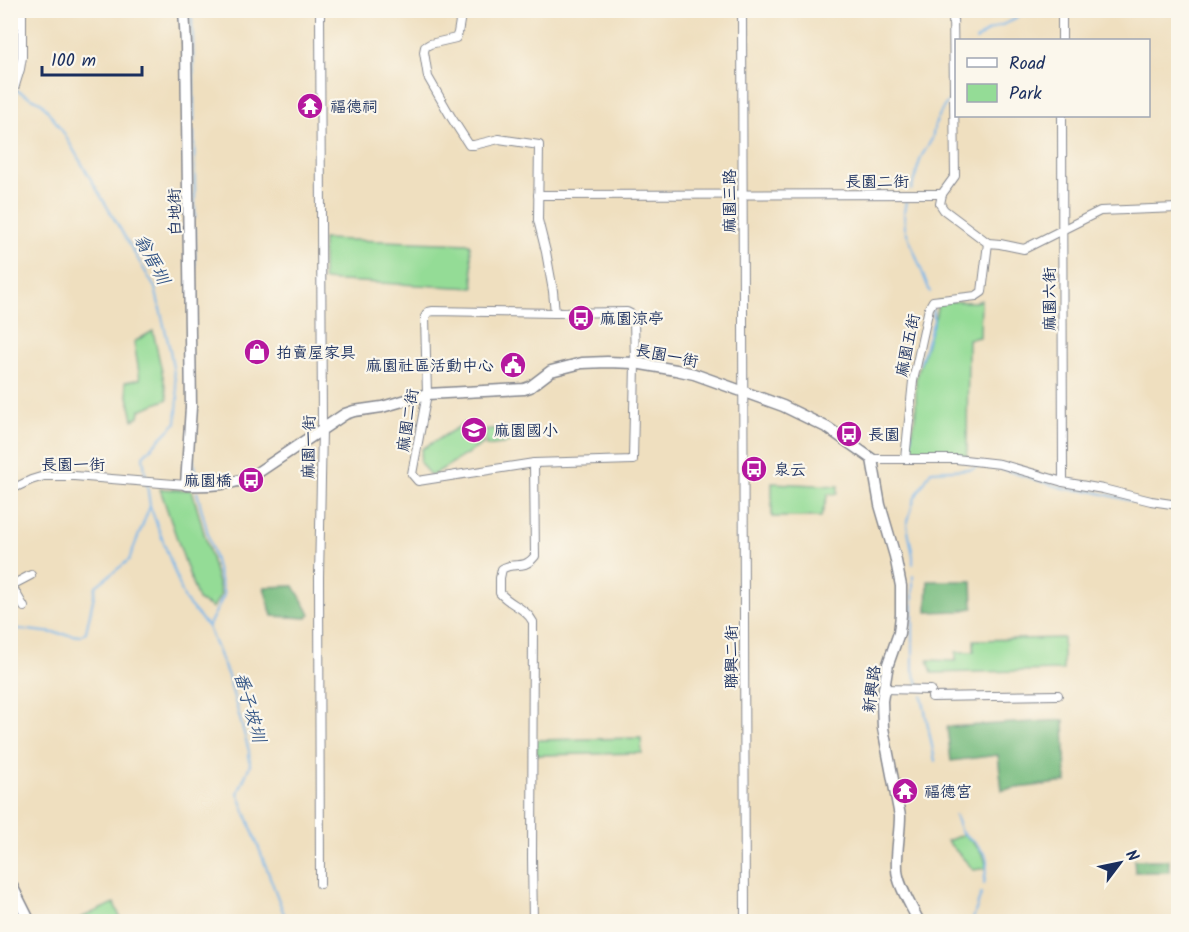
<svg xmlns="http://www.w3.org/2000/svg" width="1189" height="932" viewBox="0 0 1189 932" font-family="Kalam,'LXGW WenKai TC',sans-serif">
<rect width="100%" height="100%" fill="#fbf7ec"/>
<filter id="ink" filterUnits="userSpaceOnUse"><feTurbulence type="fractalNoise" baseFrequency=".0167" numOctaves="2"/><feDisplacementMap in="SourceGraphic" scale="12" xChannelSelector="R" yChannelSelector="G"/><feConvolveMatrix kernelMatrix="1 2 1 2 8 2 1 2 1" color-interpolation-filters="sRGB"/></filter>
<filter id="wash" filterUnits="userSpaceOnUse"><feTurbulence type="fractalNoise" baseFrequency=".008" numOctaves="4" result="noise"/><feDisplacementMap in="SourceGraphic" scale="24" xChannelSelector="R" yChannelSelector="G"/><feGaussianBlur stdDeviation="1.35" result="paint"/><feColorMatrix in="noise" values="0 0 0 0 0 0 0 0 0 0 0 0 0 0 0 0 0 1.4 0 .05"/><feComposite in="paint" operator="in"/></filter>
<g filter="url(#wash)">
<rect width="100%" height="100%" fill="#efdfbf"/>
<g fill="#94dc96" stroke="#58867a" stroke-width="1.5">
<path d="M323,239L470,244L474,288L323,280Z"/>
<path d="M981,300L980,337L968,339L967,457L913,449L910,447L916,411V379L936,314L938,301L976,302Z"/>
<path d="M153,331L168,399L140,410L139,417L133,420L125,382L140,379L134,342Z"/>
<path d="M465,423C482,426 477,431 483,444L431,476C427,471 423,468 420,462L422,449Z"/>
<path d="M507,427L509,443L486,446L484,430Z"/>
<path d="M772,483L838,486L837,494H828L821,517H772Z"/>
<path d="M160,489L192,490L221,594L213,608L198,600Z"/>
<path d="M1063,638V670L932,673L928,660L956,661V652H974V640Z"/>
<path d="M641,738L642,753L537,755L536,740Z"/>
<path d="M964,834C973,844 987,853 986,868L974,870L947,841Z"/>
<path d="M114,903L120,917L111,922L74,921Z"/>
</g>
<g fill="#77bc7f" stroke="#49766e" stroke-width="1.5">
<path d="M928,581H972L973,608L959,611L927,612Z"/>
<path d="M294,586L310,614L307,618L272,616L264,587Z"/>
<path d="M1064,720L1066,782L1002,790L998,755L951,761L947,727Z"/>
<path d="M1134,860H1169V872H1135Z"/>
</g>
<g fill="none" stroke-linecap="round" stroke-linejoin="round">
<g stroke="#77b6eb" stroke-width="2">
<path d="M191,10L193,43L194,121"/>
<path d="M976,40C980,37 984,33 988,31C1001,24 1015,23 1024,10"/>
<path d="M10,87L42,103L63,132L155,288L170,350L178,398L176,423L143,456L146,479"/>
<path d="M194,132L195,218"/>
<path d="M911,190L921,157L932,139L935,124L943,108L950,99V94"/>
<path d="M906,201L904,212L905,228L930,292"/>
<path d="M195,229V309"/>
<path d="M920,364L934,320L932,309"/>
<path d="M911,450V432"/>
<path d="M193,459L196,479"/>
<path d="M978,465L1002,469L1066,489L1091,491L1162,508"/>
<path d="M147,484L150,506L185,600L208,627L228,676L249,751L250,765L238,793L287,922"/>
<path d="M197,492L224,595L208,627"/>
<path d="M913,564V556L907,525L914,499L931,471L972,469L977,466"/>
<path d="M913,576V670L920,688"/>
<path d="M10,628L80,636L86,632L96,586L129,560L150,506"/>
<path d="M922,696L935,761"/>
<path d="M955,815L961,832L976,843L986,856L987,862L984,884"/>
<path d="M972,922L981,894"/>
<path d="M1175,922L1178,916"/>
</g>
</g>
</g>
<g filter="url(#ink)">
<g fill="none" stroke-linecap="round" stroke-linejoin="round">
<g stroke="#85878e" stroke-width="10">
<g id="street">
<path d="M320,10L322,430L319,577L320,884"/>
<path d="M467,10L461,15L458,33L456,38L430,44L425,47L424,52L428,77L451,117L469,145H474L499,139L539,145L538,220L546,252L553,291L555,313"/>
<path d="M742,10L745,922"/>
<path d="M953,10L955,176L942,194L940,204L944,210L988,243L1000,244L1024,249L1100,211L1178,208"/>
<path d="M1062,40V10"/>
<path d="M10,102L20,69L22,57V10"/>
<path d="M1062,116L1063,482"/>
<path d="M538,195L942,194"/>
<path d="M433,311L555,313L627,312L631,314L634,319L635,363L633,460L534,463L418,481L412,474L427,394L425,317L428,312Z"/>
<path d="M872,459H956L1000,464L1063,482L1103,489L1151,501L1178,505"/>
<path d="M905,459L913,381L929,308L933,301L976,296L982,292L988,243"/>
<path d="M10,490L31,480L44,476H74L186,485"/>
<path d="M10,583L24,607"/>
<path d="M10,586L31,575"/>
<path d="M883,689L931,690"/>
<path d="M932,697L1058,695"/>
<path d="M533,922L532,858L533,622C526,608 510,605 500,593V578L502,569C515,560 522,572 535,556L534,463"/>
</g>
</g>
<g stroke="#85878e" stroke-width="13">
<g id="secondary">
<path d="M184,10L186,45L191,407L186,485C210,486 228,485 251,477L345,414L354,411L382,407L427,394L524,389L530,387L551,371L582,363L607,362L635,363L676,370L694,374L783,406L828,428L872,459L880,505L895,556L901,586V615L899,633L888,664L882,701L883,728L900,816C900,833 896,851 897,869C897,884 912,907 919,922"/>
<path d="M10,882L30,922"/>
</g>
</g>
<use href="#street" stroke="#fff" stroke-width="8"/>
<use href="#secondary" stroke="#fff" stroke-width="10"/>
</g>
</g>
<defs>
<g id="temple-disc" transform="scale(1.35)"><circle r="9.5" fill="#b5179e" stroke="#fbf7ec"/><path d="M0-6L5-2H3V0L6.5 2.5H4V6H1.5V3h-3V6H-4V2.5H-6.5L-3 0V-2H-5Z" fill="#fff"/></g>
<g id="bus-disc" transform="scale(1.35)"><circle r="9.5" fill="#b5179e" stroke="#fbf7ec"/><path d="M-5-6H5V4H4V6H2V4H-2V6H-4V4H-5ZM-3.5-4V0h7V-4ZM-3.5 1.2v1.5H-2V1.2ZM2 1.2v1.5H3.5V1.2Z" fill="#fff"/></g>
<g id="shop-disc" transform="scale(1.35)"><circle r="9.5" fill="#b5179e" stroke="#fbf7ec"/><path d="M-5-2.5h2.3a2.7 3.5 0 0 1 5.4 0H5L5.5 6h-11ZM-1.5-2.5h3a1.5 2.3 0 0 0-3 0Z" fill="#fff"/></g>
<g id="civic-disc" transform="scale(1.35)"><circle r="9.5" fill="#b5179e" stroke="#fbf7ec"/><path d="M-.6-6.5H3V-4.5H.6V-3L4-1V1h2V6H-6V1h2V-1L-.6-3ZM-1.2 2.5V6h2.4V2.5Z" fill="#fff"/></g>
<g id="school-disc" transform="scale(1.35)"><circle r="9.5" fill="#b5179e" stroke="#fbf7ec"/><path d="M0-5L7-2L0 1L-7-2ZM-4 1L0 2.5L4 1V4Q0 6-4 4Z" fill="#fff"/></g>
</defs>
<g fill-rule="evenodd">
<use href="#temple-disc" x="310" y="106"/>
<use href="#bus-disc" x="581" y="318"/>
<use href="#shop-disc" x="257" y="352"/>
<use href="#civic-disc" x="513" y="365"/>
<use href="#school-disc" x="474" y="430"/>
<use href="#bus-disc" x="849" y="434"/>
<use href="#bus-disc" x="754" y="469"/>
<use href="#bus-disc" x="251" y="480"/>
<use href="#temple-disc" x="905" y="791"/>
</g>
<g text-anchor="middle" stroke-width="4.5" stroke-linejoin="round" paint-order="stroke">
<g font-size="16" fill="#1b2f5e" stroke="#fbf7ec" text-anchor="start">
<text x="330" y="112">福德祠</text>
<text x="600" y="324">麻園涼亭</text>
<text x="276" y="358">拍賣屋家具</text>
<text x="494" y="371" text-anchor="end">麻園社區活動中心</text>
<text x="494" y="436">麻園國小</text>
<text x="868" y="440">長園</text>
<text x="774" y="475">泉云</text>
<text x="232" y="486" text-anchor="end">麻園橋</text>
<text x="924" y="797">福德宮</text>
</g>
<g font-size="16" fill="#1b2f5e" stroke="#fbf7ec">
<text x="877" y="187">長園二街</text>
<text transform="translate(729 201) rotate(-90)" y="6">麻園三路</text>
<text transform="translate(174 212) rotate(-91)" y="6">白地街</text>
<text transform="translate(1049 299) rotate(-90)" y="6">麻園六街</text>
<text transform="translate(907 345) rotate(-78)" y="6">麻園五街</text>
<text transform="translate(667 355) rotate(11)" y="6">長園一街</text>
<text transform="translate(407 420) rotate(-81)" y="6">麻園二街</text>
<text transform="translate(308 447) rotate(-89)" y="6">麻園一街</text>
<text x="73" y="470">長園一街</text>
<text transform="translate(731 657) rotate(-90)" y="6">聯興二街</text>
<text transform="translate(871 689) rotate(-83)" y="6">新興路</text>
</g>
<g font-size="18" font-style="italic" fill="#375888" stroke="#fbf7ec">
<text transform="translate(152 259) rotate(62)" y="6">翁厝圳</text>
<text transform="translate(250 707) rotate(74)" y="6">番子坡圳</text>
</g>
</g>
<rect width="1189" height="932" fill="none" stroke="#fbf7ec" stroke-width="36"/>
<rect x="955" y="39" width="195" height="78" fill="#fbf7ec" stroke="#a1a7b3" stroke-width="1.5"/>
<rect x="967" y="58" width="30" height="9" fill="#ffffff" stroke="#a1a7b3" stroke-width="1.5"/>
<text x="1009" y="69" font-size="18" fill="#1b2f5e">Road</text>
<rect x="967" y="84" width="30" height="18" fill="#94dc96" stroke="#a1a7b3" stroke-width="1.5"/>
<text x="1009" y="99" font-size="18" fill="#1b2f5e">Park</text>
<g transform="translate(1120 863) rotate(58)" stroke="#fbf7ec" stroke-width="4.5" paint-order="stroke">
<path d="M0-4.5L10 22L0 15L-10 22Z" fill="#1b2f5e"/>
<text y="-9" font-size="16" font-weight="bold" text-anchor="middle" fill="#1b2f5e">N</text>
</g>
<path d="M42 66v9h100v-9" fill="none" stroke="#1b2f5e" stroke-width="3"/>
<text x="51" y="66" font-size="18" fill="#1b2f5e" stroke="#fbf7ec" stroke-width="4.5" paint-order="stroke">100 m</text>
</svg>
